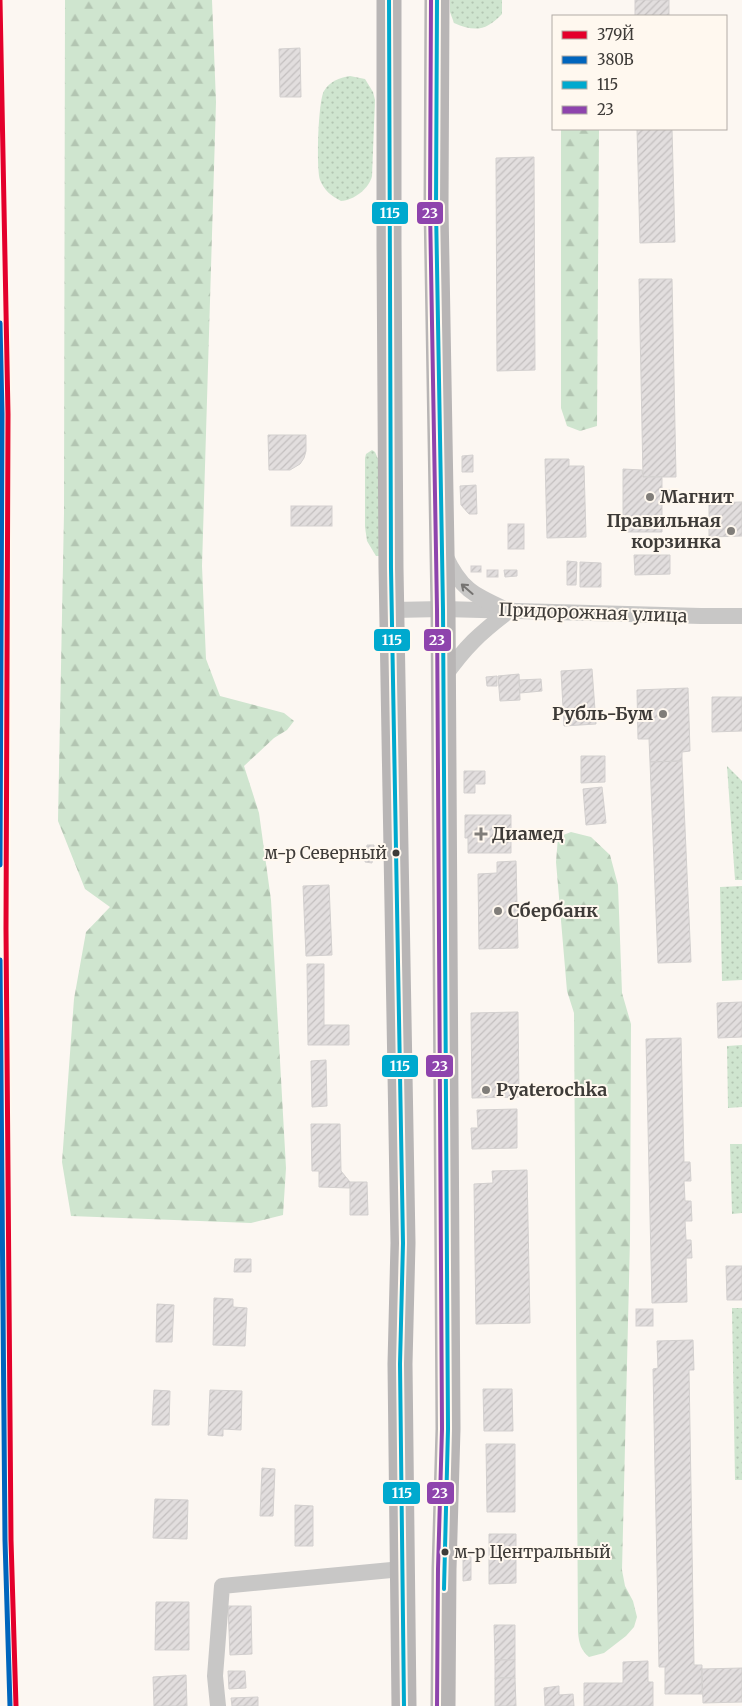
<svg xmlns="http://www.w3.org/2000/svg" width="742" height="1706" viewBox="0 0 742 1706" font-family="Merriweather,serif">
<defs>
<pattern id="grass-dots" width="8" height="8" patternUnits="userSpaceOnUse" patternTransform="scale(1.25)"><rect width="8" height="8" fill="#cfe5cf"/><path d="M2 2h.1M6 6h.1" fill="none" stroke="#b3c5b2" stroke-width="1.8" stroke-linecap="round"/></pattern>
<pattern id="forest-firs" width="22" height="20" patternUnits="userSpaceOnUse" patternTransform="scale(1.25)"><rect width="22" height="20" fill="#cfe5cf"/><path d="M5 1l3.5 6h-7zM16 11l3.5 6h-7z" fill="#b3c5b2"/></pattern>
<pattern id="building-hatch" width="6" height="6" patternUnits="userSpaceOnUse" patternTransform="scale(1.25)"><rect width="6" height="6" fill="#e2dede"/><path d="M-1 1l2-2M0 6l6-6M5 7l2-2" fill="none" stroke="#c3bfbf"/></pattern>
</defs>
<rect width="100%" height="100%" fill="#fcf7f2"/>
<g fill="url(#grass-dots)">
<path d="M450,0H502V14C486,31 475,32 454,23L450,12Z"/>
<path d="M350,76L365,79L373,92L375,100L372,176C369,189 354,200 341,201C331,196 324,190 320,180C316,169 318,101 324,91C330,81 339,78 350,76Z"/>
<path d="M372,450L375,452L378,459L380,556H376L367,541L365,527V458L366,454Z"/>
<path d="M727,766L742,781V880H735Z"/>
<path d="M742,886V980L722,981L720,887Z"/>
<path d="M742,1045V1107L728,1108L727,1046Z"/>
<path d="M730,1144H742V1213L732,1214Z"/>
<path d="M732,1308H742V1480H735Z"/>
</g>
<g fill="url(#forest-firs)">
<path d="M65,0H212L216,102L202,566L206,659L220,696L284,713L294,721L287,730L274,738L244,766L259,813L271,900L286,1168L283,1215L251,1223L71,1216L62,1162L74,999L86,932L110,907L85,889L58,821L64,513Z"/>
<path d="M561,129H599L597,426L580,431L567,426L561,408Z"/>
<path d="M571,832L591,837L610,855L618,885L622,993L631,1024L630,1240L622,1570L625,1586L633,1601L637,1617L634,1627L626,1636L604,1653L589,1657C581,1650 579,1644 578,1632L574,1013L567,991L556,862L558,837Z"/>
</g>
<g fill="url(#building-hatch)" stroke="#d3d0cf">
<rect x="635" y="0" width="34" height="16"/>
<path d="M300,48L301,97H280L279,49Z"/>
<path d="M637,129H672L675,242L640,243Z"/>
<path d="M534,157L535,370L497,371L496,158Z"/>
<path d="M639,279H672L676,477H643Z"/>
<path d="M268,435H306V451L304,458L300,464L290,470H269Z"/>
<path d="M473,455V472H462V456Z"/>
<path d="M545,459H569V466H584L586,537L547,538Z"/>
<path d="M623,469L642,470L643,477H662V490H677V503H662V532H623Z"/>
<path d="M476,485L477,514H469L461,505L460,486Z"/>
<path d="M742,502V536L709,537V503Z"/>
<rect x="291" y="506" width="41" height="20"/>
<rect x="508" y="524" width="16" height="25"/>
<path d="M634,555H670V574L635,575Z"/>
<path d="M567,561L577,562L576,585H567Z"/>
<path d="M580,562L601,563V587H580Z"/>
<rect x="471" y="566" width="10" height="6"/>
<rect x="487" y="570" width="11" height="7"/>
<path d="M504,570H517V576L505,577Z"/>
<path d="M592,669L596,724L564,726L561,671Z"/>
<path d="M519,674L520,700L500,701L498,676Z"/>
<path d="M497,676V686H487L486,677Z"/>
<path d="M541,679L542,691L520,693L519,680Z"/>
<path d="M688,688L690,751L682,752V761L650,762L649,739H638L637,690Z"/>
<path d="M712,697H742V731L712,732Z"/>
<path d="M581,756H605V782L581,783Z"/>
<path d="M682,761L691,962L658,963L650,762Z"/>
<path d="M464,771H485V784H475V793H464Z"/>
<path d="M602,787L606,823L586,825L583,789Z"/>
<path d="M465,815H511V853H468V838H465Z"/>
<path d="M367,845H374L372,863L365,862Z"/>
<path d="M516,861L518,948L479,949L478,874L497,873V862Z"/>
<path d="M329,885L332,955L306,956L303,886Z"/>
<path d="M307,964H324V1025H349V1045H308Z"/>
<path d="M742,1002V1037L718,1038L717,1003Z"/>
<path d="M518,1012L519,1097L472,1098L471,1013Z"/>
<path d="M681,1038L684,1162H690L691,1181H684L685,1201H691L692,1221H685L686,1240H691L692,1258H686L687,1302L652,1303L646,1039Z"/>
<path d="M326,1060L327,1106L312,1107L311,1061Z"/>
<path d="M517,1109V1148L472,1149L471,1128H478L477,1110Z"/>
<path d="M311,1124H340L341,1171L350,1182V1188L319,1187V1171H312Z"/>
<path d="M527,1170L530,1323L476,1324L474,1184L493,1183L492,1171Z"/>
<path d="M350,1182H367L368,1215H350Z"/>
<path d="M235,1259H251V1272H234Z"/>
<path d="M726,1266H742V1300H727Z"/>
<path d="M214,1298L233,1299V1307L247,1308L245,1346L213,1345Z"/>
<path d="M157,1304L174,1305L172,1342H156Z"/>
<rect x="636" y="1309" width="17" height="17"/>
<path d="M693,1340L694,1370H689L694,1665H702V1694H665V1667H659L653,1369L658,1368L657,1341Z"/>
<path d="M483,1389H512L513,1431H484Z"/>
<path d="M154,1390L170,1391L169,1425H152Z"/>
<path d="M210,1390L242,1391L241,1430L223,1429V1436L208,1435Z"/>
<path d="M486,1444H515V1512H487Z"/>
<path d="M262,1468L275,1469L273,1516H260Z"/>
<path d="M155,1499L188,1500L187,1539L153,1538Z"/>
<path d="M295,1505L313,1506V1546H295Z"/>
<path d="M489,1534H516V1583L489,1584Z"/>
<path d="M463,1557H471V1580L463,1581Z"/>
<path d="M156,1602H189V1650H155Z"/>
<path d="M228,1606H251L252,1654L230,1655Z"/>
<path d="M494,1625H515V1660H495Z"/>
<rect x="495" y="1660" width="20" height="18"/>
<path d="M648,1661V1682H653V1706H584V1683H623V1662Z"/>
<path d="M742,1668V1702L703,1703L702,1669Z"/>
<path d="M228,1671H245L246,1688L229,1689Z"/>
<path d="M186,1675L187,1706H154L153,1677Z"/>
<path d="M495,1678H515L516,1706H495Z"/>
<path d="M559,1686V1695L573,1694L574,1706H545L544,1688Z"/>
<path d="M258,1697V1706H232L231,1698Z"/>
</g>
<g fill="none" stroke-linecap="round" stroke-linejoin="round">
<g stroke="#c8c7c6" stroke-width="16">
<path d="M393,610L443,609L701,616H742"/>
<path d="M444,677C465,647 480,633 509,611C476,596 461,591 445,555"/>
<path d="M218,1706L215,1676L222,1586L402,1569"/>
</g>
<g stroke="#b8b5b5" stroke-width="25">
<path d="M389,0V244L391,568L403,1243L400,1364L404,1706"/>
<path d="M437,0L436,208L443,609L448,1429L444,1569L443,1706"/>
</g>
<g stroke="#fff8ef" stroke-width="8">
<g id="bus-1">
<path d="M389,0L391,568L403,1243L400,1364L404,1706"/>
<path d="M437,0L436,208L443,609L448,1429L444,1589"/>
</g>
</g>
<g stroke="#fff8ef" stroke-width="8">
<path id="bus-2" d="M431,0L430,208L437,609L442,1429L438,1569L437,1706"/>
</g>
<use href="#bus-1" stroke="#00a9ce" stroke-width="4"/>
<use href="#bus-2" stroke="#8e44ad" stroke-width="4"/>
<g stroke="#fff8ef" stroke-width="9">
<path id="rail-1" d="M0,0L8,414L6,929L11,1540L16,1706"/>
</g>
<g stroke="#fff8ef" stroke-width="9">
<g id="rail-2">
<path d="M0,323L2,414L0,865"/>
<path d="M0,960L5,1540L10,1706"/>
</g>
</g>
<use href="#rail-1" stroke="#e4002b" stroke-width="5"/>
<use href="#rail-2" stroke="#0065bd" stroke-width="5"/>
</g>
<defs><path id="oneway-shaft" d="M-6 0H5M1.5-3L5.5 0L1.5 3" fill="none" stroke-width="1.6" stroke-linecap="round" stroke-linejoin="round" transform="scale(1.25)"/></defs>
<use stroke="#757371" href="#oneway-shaft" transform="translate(467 589) rotate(-139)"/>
<g fill="#807d79" stroke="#fff8ef" stroke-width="2">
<circle cx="650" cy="497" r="5"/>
<circle cx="731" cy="531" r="5"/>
<circle cx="663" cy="714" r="5"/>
<path d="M478.5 826.5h5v5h5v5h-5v5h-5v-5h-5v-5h5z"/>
<circle cx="498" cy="911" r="5"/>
<circle cx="486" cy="1090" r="5"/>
</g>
<g fill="#3e3b38" stroke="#fff8ef" stroke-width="2">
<circle cx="396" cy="853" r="4.5"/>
<circle cx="445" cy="1552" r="4.5"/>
</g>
<g text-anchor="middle" stroke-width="4" stroke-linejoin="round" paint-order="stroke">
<g font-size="17" fill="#3e3b38" stroke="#fff8ef" text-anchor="end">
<text x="387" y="859">м-р Северный</text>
<text x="454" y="1558" text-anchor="start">м-р Центральный</text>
</g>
<g font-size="18" font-weight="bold" fill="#3e3b38" stroke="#fff8ef" text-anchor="start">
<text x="660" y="503">Магнит</text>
<text x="721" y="527" text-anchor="end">Правильная<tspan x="721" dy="21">корзинка</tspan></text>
<text x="653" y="720" text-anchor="end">Рубль-Бум</text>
<text x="492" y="840">Диамед</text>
<text x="508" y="917">Сбербанк</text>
<text x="496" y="1096">Pyaterochka</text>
</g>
<g font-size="18" fill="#3e3b38" stroke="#fff8ef">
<text transform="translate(593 613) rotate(2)" y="6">Придорожная улица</text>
</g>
</g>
<g stroke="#fff8ef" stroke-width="2">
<rect x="416" y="201" width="28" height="24" rx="5" fill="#8e44ad"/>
<rect x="371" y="201" width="38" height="24" rx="5" fill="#00a9ce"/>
<rect x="423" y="628" width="29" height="24" rx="5" fill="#8e44ad"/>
<rect x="373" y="628" width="38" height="24" rx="5" fill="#00a9ce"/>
<rect x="425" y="1054" width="29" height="24" rx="5" fill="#8e44ad"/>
<rect x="381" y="1054" width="38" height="24" rx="5" fill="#00a9ce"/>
<rect x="382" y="1481" width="39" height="24" rx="5" fill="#00a9ce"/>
<rect x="426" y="1481" width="29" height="24" rx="5" fill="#8e44ad"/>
</g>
<g font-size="14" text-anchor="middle" font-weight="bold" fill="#fff">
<text x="430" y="218">23</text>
<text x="390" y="218">115</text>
<text x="437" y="645">23</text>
<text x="392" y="645">115</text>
<text x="440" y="1071">23</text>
<text x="400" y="1071">115</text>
<text x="402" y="1498">115</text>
<text x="440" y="1498">23</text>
</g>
<rect x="552" y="15" width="175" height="115" fill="#fff8ef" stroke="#b2aca6"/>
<rect x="562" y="31" width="25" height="8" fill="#e4002b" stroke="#b2aca6"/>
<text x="597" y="40" font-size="15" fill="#3e3b38">379Й</text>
<rect x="562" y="56" width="25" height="8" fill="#0065bd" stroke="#b2aca6"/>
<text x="597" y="65" font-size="15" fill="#3e3b38">380В</text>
<rect x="562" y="81" width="25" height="8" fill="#00a9ce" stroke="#b2aca6"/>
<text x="597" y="90" font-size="15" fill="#3e3b38">115</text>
<rect x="562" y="106" width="25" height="8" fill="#8e44ad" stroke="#b2aca6"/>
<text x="597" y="115" font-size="15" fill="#3e3b38">23</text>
</svg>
